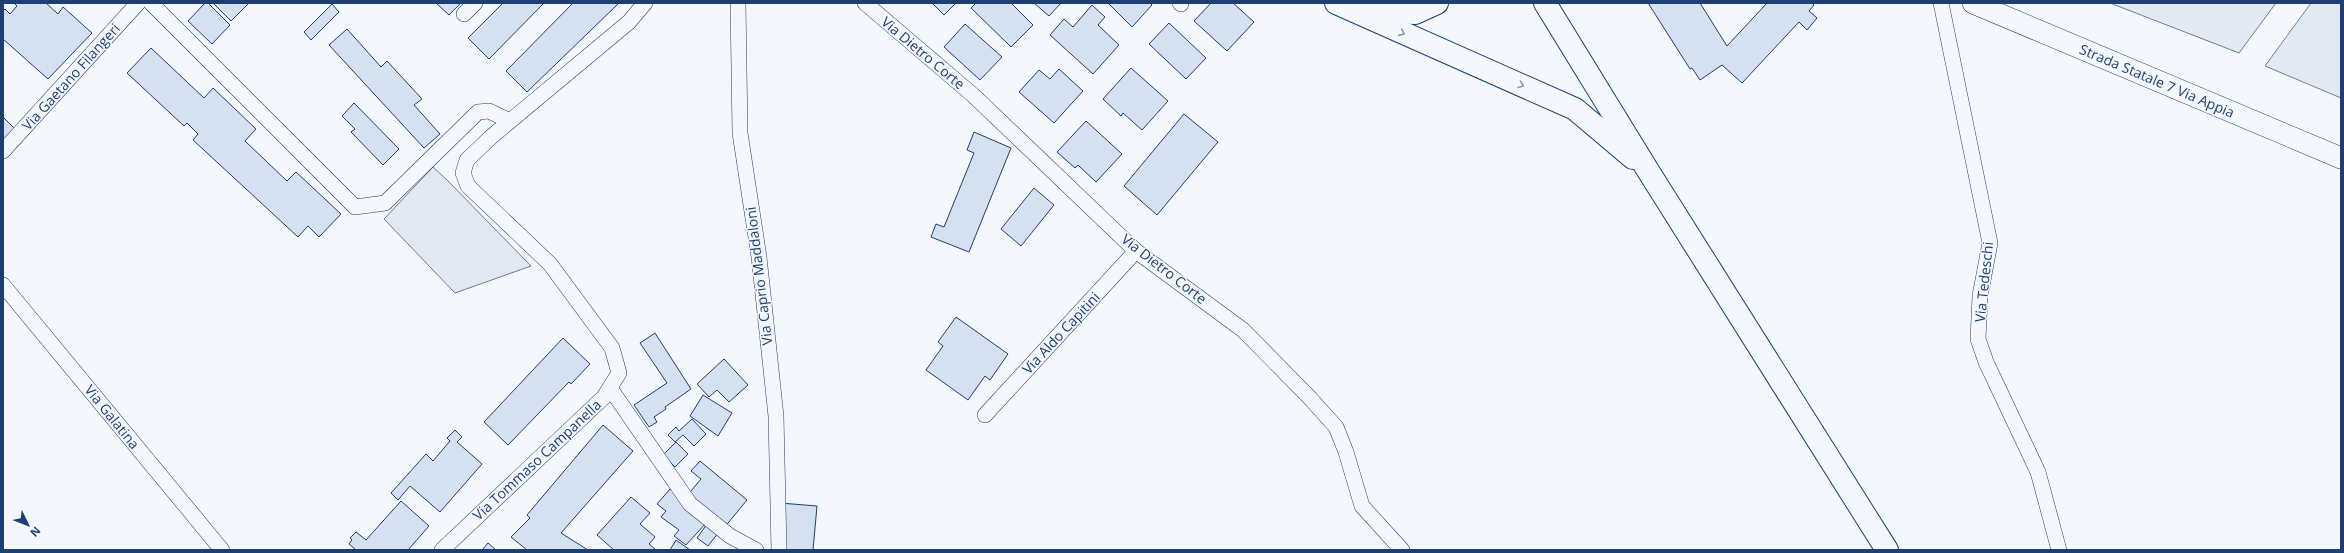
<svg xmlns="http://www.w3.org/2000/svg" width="2344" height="553" viewBox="0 0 2344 553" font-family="'Open Sans',sans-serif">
<rect width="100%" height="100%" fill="#f4f7fb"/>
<g fill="#e3e9f0" stroke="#687fa3">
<path d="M2110,3H2276L2239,53Z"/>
<path d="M2311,3H2341V98L2265,66Z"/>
</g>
<path fill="#e3e8f0" stroke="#687fa3" d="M433,167L448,181L531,266L455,293L384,219Z"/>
<g fill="#d5e0f0" stroke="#1d3f73">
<path d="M14,3H46L58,14L63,7L92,33L48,79L3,39V11L5,9L10,14L17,6Z"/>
<path d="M205,3H208L230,25L212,44L188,21Z"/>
<path d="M213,3H249L231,21Z"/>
<path d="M436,3H461L449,15Z"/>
<path d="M503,3H544L489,59L468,38Z"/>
<path d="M573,3H619L527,92L506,71Z"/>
<path d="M932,3H956L944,15Z"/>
<path d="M976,3H1011L1033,25L1011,47L971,8Z"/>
<path d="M1034,3H1061L1049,16Z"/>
<path d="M1108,3H1150L1152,5L1132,27Z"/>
<path d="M1211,3H1233L1254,22L1227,51L1194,21Z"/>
<path d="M1648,3H1700L1727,46L1767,3H1812L1814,5L1809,11L1817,18L1807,30L1799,22L1742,83L1722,65L1700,80L1692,68L1690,69Z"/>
<path d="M332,4L339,12L311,40L304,32Z"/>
<path d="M1092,5L1105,17L1098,25L1119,45L1093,74L1050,35L1064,19L1073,27Z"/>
<path d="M1169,23L1206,58L1186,79L1149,44Z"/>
<path d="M965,24L1002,57L980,80L944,47Z"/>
<path d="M347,29L381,67L387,61L422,99L414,105L440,134L424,148L329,45Z"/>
<path d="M151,48L204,98L213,88L256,129L245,141L287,181L296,172L341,214L319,237L308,226L298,237L193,140L198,134L187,123L184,126L127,73Z"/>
<path d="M1131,68L1168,101L1142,130L1123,113L1121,116L1103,99Z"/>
<path d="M1059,69L1083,91L1054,123L1019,92L1039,70L1050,79Z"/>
<path d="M354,103L399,149L383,165L351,132L355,129L342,116Z"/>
<path d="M1184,114L1218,142L1157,215L1124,186Z"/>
<path d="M3,117L16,130L3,143Z"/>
<path d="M1086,121L1122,154L1096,182L1078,165L1075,168L1057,152Z"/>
<path d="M974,132L1011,148L969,252L931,237L936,224L944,227L974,153L967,150Z"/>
<path d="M1034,188L1054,205L1021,246L1001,229Z"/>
<path d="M956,317L1008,354L990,380L985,376L968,400L926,370L943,346L938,342Z"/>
<path d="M655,333L691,389L665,407L666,409L654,417L657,422L649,427L634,405L667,383L640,343Z"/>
<path d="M563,338L590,364L571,384L569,382L508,445L484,422Z"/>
<path d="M724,359L748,385L729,402L717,390L709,397L697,384Z"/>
<path d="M703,395L732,413L718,436L690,416Z"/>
<path d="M692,419L706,434L694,446L683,435L675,442L668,435L676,427L679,431Z"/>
<path d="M603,425L633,451L561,533L588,550H527L511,537L530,518L527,515Z"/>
<path d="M455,430L462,437L457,442L482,464L440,512L410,486L398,500L391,493L426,454L433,461L450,441L447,438Z"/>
<path d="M676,442L688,454L675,467L663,455Z"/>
<path d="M700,461L747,500L724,528L686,497L701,479L691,471Z"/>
<path d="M670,489L707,522L686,545L674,536L679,530L661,517L666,511L657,504Z"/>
<path d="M631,497L650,513L640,524L655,537L649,544L656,550H614L597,535Z"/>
<path d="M401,501L429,526L408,550H356L349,544L352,540L350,538L356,532L366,540Z"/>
<path d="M780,503L817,506L813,550H779Z"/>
<path d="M707,524L719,532L708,546L697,538Z"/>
<path d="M676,540L690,550H670Z"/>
<path d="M488,543L496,550H482Z"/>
</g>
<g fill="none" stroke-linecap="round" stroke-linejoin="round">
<g stroke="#1d3f73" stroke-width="16">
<g id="minor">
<path d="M151,3L355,207L385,203L478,112L489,111L510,121"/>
<path d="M738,3L740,133L759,257L776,416L779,550"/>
<path d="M865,3L974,96L1136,251L1243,330L1309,397L1336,427L1346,452L1362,506L1402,550"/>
<path d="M1180,3L1181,4"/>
<path d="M1941,3L1990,243L1980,296L1978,339L1986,362L2038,472L2059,550"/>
<path d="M464,14L475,3"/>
<path d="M3,151L138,3"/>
<path d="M3,285L222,550"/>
<path d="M610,388L690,504L730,536L756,550"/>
<path d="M985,415L1136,251"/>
<path d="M442,550L604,397L619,373L612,348L550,264L468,186L463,173L467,160L491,137L629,22L645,3"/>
</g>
</g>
<g stroke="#1d3f73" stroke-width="22">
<path id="secondary" d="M1973,3L2341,158"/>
</g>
<g stroke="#1d3f73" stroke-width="24">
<g id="trunk">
<path d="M1336,3L1575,109L1633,158"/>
<path d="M1545,3L1647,169L1887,550"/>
<path d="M1365,11L1415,13L1437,3"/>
</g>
</g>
<use href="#minor" stroke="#f4f7fb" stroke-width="15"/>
<use href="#secondary" stroke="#f4f7fb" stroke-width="21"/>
<use href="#trunk" stroke="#f4f7fb" stroke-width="22"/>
</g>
<defs><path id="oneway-chevron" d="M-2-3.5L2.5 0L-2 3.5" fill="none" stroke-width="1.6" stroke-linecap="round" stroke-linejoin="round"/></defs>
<g stroke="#889bb7">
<use href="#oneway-chevron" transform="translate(1402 33) rotate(24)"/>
<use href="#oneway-chevron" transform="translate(1521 85) rotate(22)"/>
</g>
<g text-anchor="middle" stroke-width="3" stroke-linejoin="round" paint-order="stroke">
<g font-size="14" fill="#1d3f73" stroke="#f4f7fb">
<text transform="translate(923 53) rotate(40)" y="5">Via Dietro Corte</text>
<text transform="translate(71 77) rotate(-48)" y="5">Via Gaetano Filangeri</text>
<text transform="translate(2157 81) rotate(23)" y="5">Strada Statale 7 Via Appia</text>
<text transform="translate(1164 269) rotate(38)" y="5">Via Dietro Corte</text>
<text transform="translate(759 276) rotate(-97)" y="5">Via Caprio Maddaloni</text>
<text transform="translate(1984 282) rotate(-84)" y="5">Via Tedeschi</text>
<text transform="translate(1061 333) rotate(-47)" y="5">Via Aldo Capitini</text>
<text transform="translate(112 417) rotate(51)" y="5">Via Galatina</text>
<text transform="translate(537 460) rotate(-43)" y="5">Via Tommaso Campanella</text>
</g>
</g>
<rect width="2344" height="553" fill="none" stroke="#1d3f73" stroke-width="8"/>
<g transform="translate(28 525) rotate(133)" stroke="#f4f7fb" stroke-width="3" paint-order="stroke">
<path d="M0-3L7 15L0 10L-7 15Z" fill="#1d3f73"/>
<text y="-6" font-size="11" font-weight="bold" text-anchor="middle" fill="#1d3f73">N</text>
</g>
</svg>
